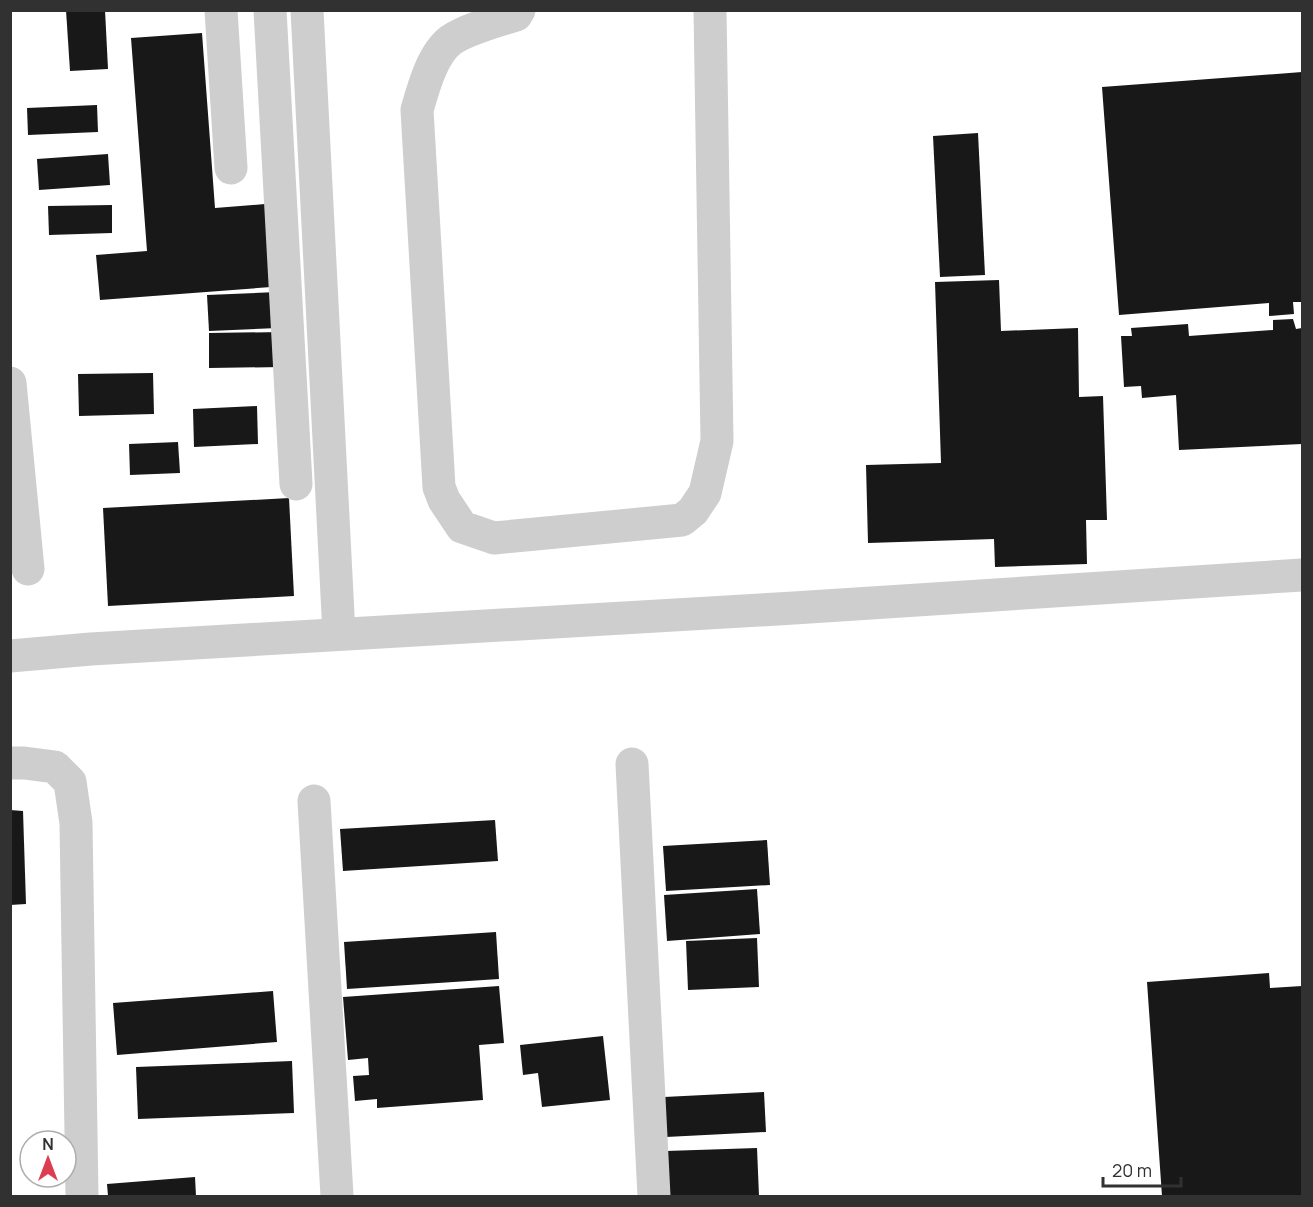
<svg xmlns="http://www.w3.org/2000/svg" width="1313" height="1207" viewBox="0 0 1313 1207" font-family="Manrope,sans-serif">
<rect width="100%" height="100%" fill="#fff"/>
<g fill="#181818">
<path d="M66,10H105L108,69L70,71Z"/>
<path d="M202,33L215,208L265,204L271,287L100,300L96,255L147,251L131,38Z"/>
<path d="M1302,72V302H1293L1294,314L1269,316V303L1119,315L1102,87Z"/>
<path d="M97,105L98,132L28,135L27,108Z"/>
<path d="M978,133L985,275L940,277L933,136Z"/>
<path d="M108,154L110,185L39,190L37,159Z"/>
<path d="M112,205V233L49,235L48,206Z"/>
<path d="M999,280L1001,331L1078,328L1079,397L1103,396L1107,520H1086L1087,564L995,567L994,539L868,543L866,465L941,463L935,282Z"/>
<path d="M277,292L278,328L209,331L207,295Z"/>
<path d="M1293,319L1296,329L1302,328V444L1179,450L1176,395L1142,398L1141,386L1124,387L1121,336H1132L1131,328L1188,324L1189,336L1273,330V320Z"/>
<path d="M281,332V367L209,368V333Z"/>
<path d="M153,373L154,414L79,416L78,374Z"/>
<path d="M257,406L258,444L194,447L193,409Z"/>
<path d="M178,442L180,473L130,475L129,444Z"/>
<path d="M289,498L294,596L108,606L103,508Z"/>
<path d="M10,810L23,811L26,904L10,905Z"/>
<path d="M495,820L498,861L343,871L340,829Z"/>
<path d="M767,840L770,885L666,891L663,846Z"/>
<path d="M757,889L760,934L667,941L664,895Z"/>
<path d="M496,932L499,979L347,989L344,942Z"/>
<path d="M757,938L759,987L688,990L686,941Z"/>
<path d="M1269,973L1270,988L1302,986V1196H1162L1147,982Z"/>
<path d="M499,986L504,1043L479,1045L483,1100L377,1108V1099L355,1101L353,1076L369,1075L368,1058L348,1060L343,997Z"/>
<path d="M273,991L277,1042L117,1055L113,1003Z"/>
<path d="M603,1036L610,1100L542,1107L538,1073L523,1075L520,1045Z"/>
<path d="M292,1061L294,1113L138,1119L136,1067Z"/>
<path d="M764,1092L766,1132L666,1137L664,1097Z"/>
<path d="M757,1148L759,1196H667L666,1151Z"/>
<path d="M195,1177L196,1196H108L107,1184Z"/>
</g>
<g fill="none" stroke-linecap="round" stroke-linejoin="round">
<g stroke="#cecece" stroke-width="33">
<path d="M221,10L231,168"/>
<path d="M270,10L296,484"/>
<path d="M307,10L339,634"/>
<path d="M519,10L516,15C497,21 467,29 451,40C432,54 423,89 417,110L439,487L444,500L462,527L494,538L682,520L693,511L705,493L717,441L710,10"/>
<path d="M10,383L28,569"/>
<path d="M10,656L91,649L794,608L1302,575"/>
<path d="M10,763H24L55,767L70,782L76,823L82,1196"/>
<path d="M632,764L654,1196"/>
<path d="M314,801L337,1196"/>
</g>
</g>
<rect width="1313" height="1207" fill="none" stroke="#313131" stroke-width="24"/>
<g transform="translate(48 1159)"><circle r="28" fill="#ffffff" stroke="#adadad" stroke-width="1.5"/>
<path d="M0-4.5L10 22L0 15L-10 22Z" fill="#dd3d51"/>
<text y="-9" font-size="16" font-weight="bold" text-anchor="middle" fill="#313131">N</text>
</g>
<path d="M1103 1177v9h78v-9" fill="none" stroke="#313131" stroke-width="3"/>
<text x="1112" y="1177" font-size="18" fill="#313131" stroke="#ffffff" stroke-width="4.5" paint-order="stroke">20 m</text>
</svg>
